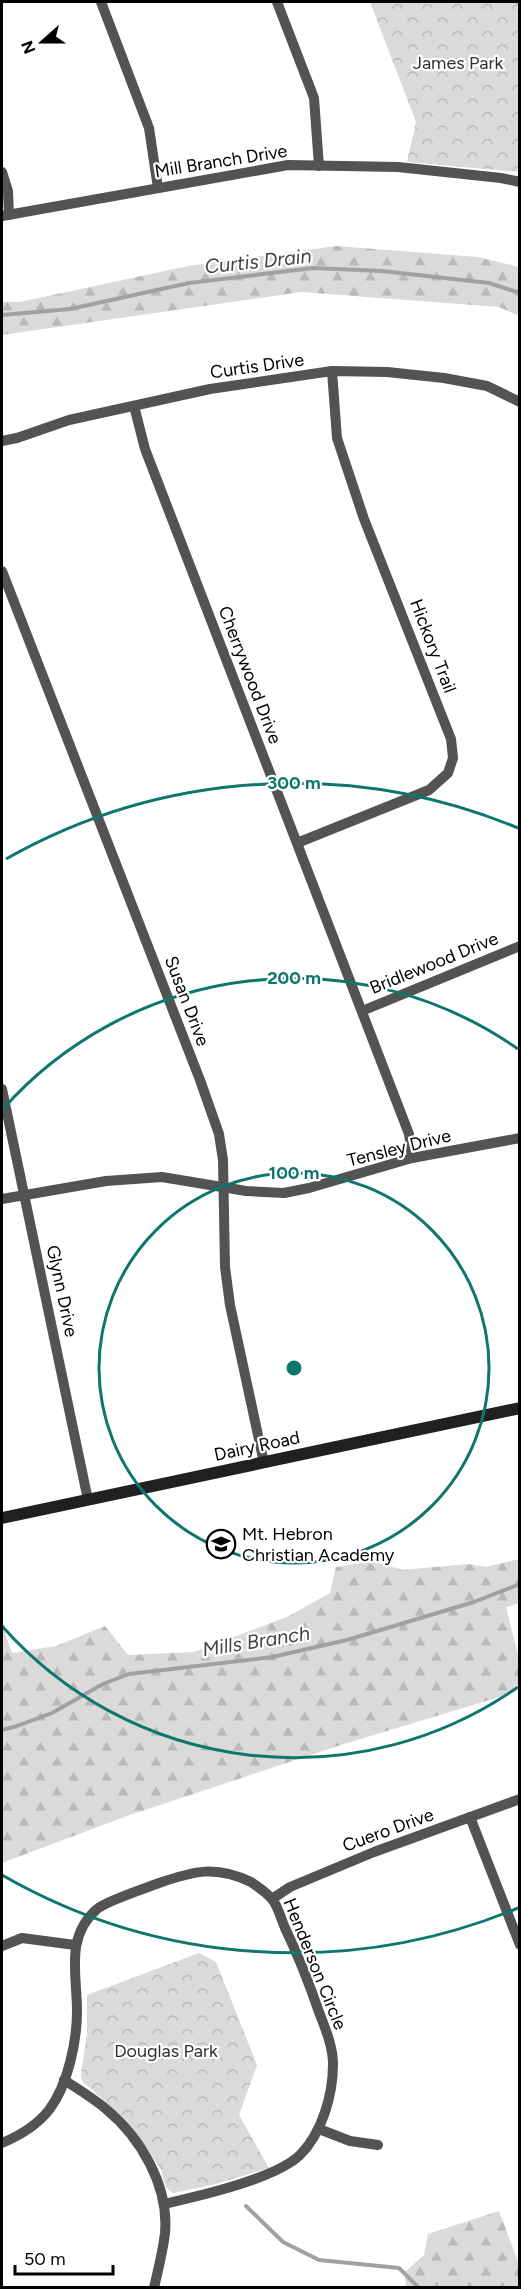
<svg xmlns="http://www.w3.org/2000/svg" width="521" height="2289" viewBox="0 0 521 2289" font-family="Figtree,sans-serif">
<defs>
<pattern id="forest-firs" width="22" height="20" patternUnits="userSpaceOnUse" patternTransform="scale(1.5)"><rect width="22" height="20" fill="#dadada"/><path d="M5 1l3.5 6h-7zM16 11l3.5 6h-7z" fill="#b9b9b9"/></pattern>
<pattern id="park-crowns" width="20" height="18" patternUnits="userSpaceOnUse" patternTransform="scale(1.5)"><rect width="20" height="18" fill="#dadada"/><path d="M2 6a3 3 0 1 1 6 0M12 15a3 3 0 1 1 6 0" fill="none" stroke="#b9b9b9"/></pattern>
</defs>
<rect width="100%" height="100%" fill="#fff"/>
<g fill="url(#forest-firs)">
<path d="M336,246L478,257L519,267V316L499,307L301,292L2,335V302H20L188,266Z"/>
<path d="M519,1559V1603L506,1607L516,1647L519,1654V1683L506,1695L344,1744L127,1816L2,1863V1623L12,1653L56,1646L105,1626L128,1655L194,1652L287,1617L330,1593L336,1567L371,1561L403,1570L468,1564L486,1567Z"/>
<path d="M499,2211L519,2264V2287H406L405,2272L424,2255L428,2234Z"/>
</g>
<g fill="url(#park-crowns)">
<path d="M370,2H519V172L407,162L416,122Z"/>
<path d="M199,1953L216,1962L257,2065L239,2115L269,2168L212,2185L173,2193L166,2188L161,2170L149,2151L124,2118L82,2081L81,2073L87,2034V1995Z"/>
</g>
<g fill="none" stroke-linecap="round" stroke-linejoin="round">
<g stroke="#a1a1a1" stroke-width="4">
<path d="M2,315L70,309L189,283L313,268L382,271L489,283L520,293"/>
<path d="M2,1730L17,1726L52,1713L103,1684L129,1674L272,1657L347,1640L474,1602L520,1584"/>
<path d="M246,2206L283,2242L319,2260L399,2268L419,2288"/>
</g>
<g stroke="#535353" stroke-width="10">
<path d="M101,2L149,128L158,188"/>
<path d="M277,2L314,98L319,166"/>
<path d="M2,172L8,191L9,215"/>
<path d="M2,216L288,165L398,167L501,178L520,182"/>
<path d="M134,406L145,449L409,1134L412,1158"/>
<path d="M2,441L17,438L69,420L210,389L332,371L387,372L444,378L487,386L520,402"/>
<path d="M2,571L200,1080L219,1134L223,1160L225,1267L230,1305L264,1463"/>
<path d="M297,843L429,790L448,773L453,758L451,739L364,519L337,438L332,371"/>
<path d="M362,1011L520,946"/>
<path d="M2,1089L88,1500"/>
<path d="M2,1199L106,1181L162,1177L246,1191L284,1193L309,1188L412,1158L520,1138"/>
<path d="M470,1817L520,1945"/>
<path d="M272,1899L290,1887L374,1852L520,1799"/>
<path d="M2,1946L22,1938L75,1945"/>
<path d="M64,2080C78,2089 93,2098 106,2109C141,2138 169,2186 165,2233C163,2251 158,2270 154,2288"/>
<path d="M319,2129L350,2141L378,2145"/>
<path d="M2,2143C19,2136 37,2125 49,2110C68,2085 77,2041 77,2011C77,1974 65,1937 97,1909C106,1901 146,1888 159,1883C194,1871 216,1865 251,1882C257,1886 267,1893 272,1899C278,1906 281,1919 285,1928C298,1955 309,1983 319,2012C325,2028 333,2046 333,2064C333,2095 322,2133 300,2155C275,2179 199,2196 164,2204"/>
</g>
<path stroke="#202020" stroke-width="12" d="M2,1518L520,1408"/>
</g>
<g fill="none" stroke="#0f766e" stroke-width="3">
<circle cx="294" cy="1368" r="195"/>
<path d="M518 1687A390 390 0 0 1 2 1626M2 1110A390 390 0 0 1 518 1049"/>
<path d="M518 1908A585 585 0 0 1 2 1875M6 859A585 585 0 0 1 518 828"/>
</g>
<defs>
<g id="school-ring" transform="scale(1.5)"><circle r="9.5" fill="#fff" stroke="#000" stroke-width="1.5"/><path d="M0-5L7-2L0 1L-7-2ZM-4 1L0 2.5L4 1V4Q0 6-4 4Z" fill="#000"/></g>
</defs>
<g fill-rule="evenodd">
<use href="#school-ring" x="221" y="1544"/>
</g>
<g text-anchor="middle" stroke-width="4.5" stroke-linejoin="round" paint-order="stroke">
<g font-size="18" fill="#313131" stroke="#fff">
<text x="458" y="69">James Park</text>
<text x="166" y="2057">Douglas Park</text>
</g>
<g font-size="18" fill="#000" stroke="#fff">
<text transform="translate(221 161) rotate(-9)" y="6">Mill Branch Drive</text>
<text transform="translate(257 366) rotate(-8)" y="6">Curtis Drive</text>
<text transform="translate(433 646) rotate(69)" y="6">Hickory Trail</text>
<text transform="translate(250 675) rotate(69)" y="6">Cherrywood Drive</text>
<text transform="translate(434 963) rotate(-22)" y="6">Bridlewood Drive</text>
<text transform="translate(187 1001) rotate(69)" y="6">Susan Drive</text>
<text transform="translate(399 1148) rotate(-14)" y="6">Tensley Drive</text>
<text transform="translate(62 1291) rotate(78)" y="6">Glynn Drive</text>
<text transform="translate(257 1446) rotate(-12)" y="6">Dairy Road</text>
<text transform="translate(388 1830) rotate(-20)" y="6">Cuero Drive</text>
<text transform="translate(315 1964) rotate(68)" y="6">Henderson Circle</text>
</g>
<g font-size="18" fill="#000" stroke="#fff" text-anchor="start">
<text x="242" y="1540">Mt. Hebron<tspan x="242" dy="21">Christian Academy</tspan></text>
</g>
<g font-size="20" font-style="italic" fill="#424242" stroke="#fff">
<text transform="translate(258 261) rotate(-6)" y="7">Curtis Drain</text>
<text transform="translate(256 1641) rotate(-9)" y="7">Mills Branch</text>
</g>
</g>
<circle cx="294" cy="1368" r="9" fill="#0f766e" stroke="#fff" stroke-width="3"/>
<g font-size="18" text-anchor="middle" font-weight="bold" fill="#0f766e" stroke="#fff" stroke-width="4.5" stroke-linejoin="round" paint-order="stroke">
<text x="294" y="789">300 m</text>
<text x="294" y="984">200 m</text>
<text x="294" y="1179">100 m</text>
</g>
<rect width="521" height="2289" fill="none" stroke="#000000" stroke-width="6"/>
<g transform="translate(42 42) rotate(249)" stroke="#ffffff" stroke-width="4.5" paint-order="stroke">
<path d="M0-4.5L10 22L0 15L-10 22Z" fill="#000000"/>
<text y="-9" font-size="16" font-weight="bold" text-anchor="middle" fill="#000000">N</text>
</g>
<path d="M15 2265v9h98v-9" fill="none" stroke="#000000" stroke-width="3"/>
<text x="24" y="2265" font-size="18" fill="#000000" stroke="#ffffff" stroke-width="4.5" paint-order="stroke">50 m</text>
</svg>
